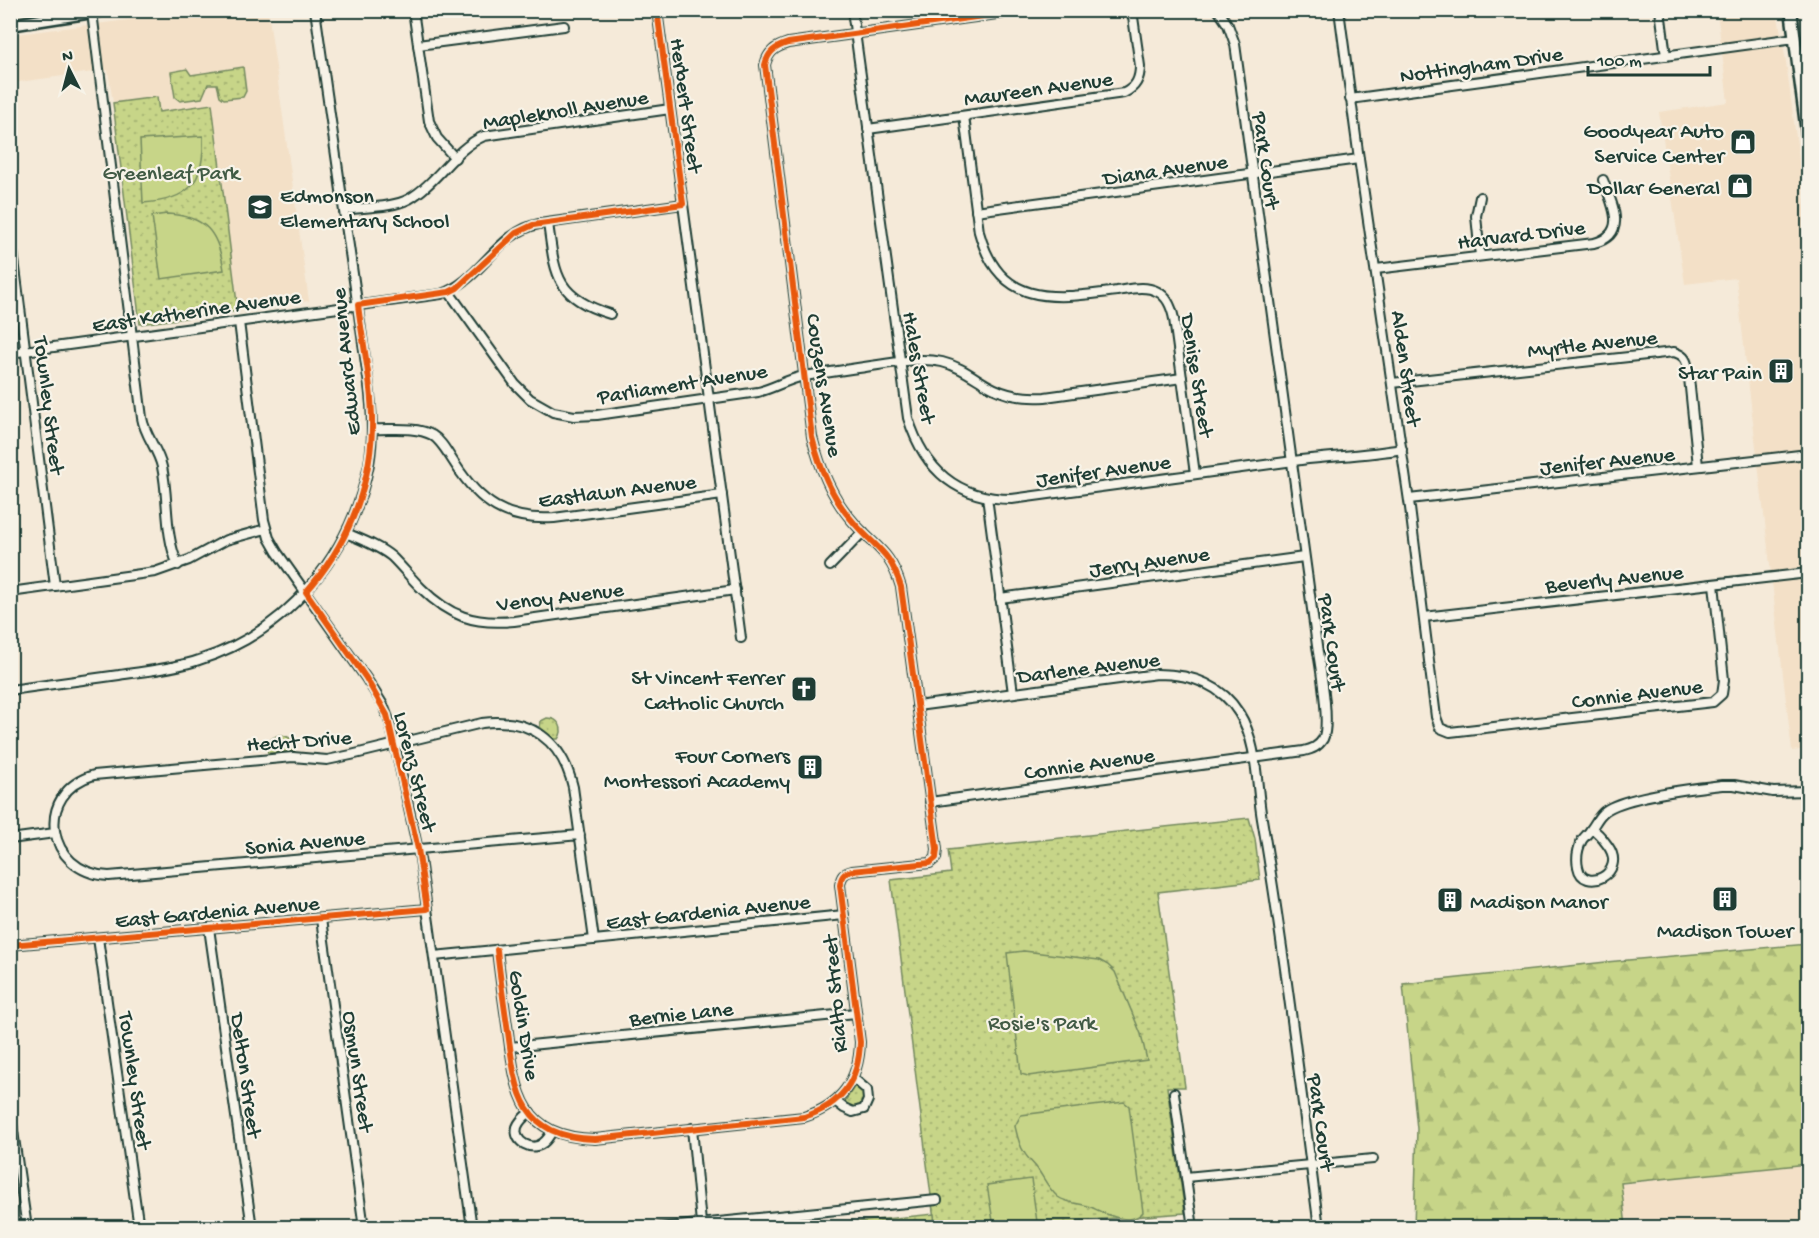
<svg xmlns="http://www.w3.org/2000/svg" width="1819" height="1238" viewBox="0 0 1819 1238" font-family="'Gochi Hand',sans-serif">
<defs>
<pattern id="green-dots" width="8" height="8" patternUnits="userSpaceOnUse" patternTransform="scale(1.5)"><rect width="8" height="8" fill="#c7d588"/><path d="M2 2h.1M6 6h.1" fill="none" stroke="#aab876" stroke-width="1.8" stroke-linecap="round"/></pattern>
<pattern id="forest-firs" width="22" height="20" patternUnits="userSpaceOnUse" patternTransform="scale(1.5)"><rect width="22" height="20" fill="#c7d588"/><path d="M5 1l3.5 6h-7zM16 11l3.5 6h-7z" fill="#aab876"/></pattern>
</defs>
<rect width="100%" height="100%" fill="#f5ead9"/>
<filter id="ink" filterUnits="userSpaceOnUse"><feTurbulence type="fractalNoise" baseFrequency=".0167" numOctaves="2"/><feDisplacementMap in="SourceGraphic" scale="12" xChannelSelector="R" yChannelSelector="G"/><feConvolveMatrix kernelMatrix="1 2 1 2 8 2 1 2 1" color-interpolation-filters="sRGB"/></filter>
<g filter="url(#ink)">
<g fill="#f3e0c7">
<path d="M198,11H268L309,301L238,311L212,104L159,112L156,97L113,103L108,70L11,83L10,35Z"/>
<path d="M1717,11H1777L1786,62L1808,228V749L1792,751L1736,278L1685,284L1659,112L1728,102Z"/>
<path d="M10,875L18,935L11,936H10Z"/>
<path d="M1808,1164V1227H1626L1621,1184Z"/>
</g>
<g fill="url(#green-dots)" stroke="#73895e" stroke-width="1.5">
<path d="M243,67L246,91L243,97L224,99L220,96L217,84H208L202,98L180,101L175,97L171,72L187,69L191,75Z"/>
<path d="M157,97L159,112L212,104L238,311L140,324L113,103Z"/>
<path d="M547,718C559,718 565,729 558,739H553L540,727L541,721Z"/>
<path d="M279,735C288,735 293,739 296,747L294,751L268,753C264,744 271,738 279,735Z"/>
<path d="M1249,818L1255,839L1260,880L1158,892L1185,1087H1167L1185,1213L1077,1221V1227H935L891,880L951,873L948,850Z"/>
<path d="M854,1087H858L864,1093L865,1099C861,1109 851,1110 845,1101Z"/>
</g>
<g fill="url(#forest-firs)" stroke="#73895e" stroke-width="1.5">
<path d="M1808,944V1164L1621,1183L1626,1227H1414L1417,1129L1403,984L1606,962Z"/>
<path d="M934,1214L935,1227H837L836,1224Z"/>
</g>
<g fill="#c7d588" stroke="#73895e" stroke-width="1.5">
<path d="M203,136C205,182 190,200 143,203L140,140Z"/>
<path d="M167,214C206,216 218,232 224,270L161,279L152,216Z"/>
<path d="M1024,951L1099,960L1108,965L1115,972L1141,1034L1147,1060L1028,1076L1021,1074L1007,953Z"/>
<path d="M1124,1102L1129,1106L1143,1212C1132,1227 1106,1214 1093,1208C1082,1203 1068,1204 1058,1197C1048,1189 1043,1176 1036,1167C1032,1162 1027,1158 1024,1152C1019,1145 1017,1135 1015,1126L1021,1115Z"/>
<path d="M1031,1179L1037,1222L994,1227L987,1185Z"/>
</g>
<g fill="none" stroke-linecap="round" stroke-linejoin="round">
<g stroke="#1f3d34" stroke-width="12">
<g id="minor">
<path d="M413,10L429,121L437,138L455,158"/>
<path d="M657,10L741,638"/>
<path d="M852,10L908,418C924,469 956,499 1012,499L1301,460C1335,456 1368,455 1402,449"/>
<path d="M1339,10L1359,159L1410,508L1436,717L1440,728L1450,732L1713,702L1722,694L1724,680L1714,584"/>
<path d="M1660,10L1666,56"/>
<path d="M92,12L142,418C145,436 158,449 162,467C169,499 164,534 178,565"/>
<path d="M418,45L564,26"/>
<path d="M1350,99L1795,38"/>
<path d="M964,116L979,232C1000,308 1054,299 1117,291C1130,289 1146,285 1158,292C1168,297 1172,309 1174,319L1195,474"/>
<path d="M868,129L1124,93C1136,87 1140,79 1140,66L1132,10"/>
<path d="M1480,197L1476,216L1480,256"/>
<path d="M344,210C363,207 392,208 409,199C437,183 454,149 484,136L670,109"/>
<path d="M976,211L1359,159"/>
<path d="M548,223C555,274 555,297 610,314"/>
<path d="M10,228L55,586"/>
<path d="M1376,269L1594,243C1629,234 1612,204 1603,180"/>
<path d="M449,292L515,384L530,399L553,412L574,416L597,415L758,392C774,388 788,379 804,376C829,372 853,369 878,365C898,362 921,357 942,362C959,366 972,376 987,385C1006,396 1024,398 1045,397L1182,378"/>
<path d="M239,322L264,520L269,538L277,552L366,678L383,705L390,723L420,859L472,1228"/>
<path d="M10,353L441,294C480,282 497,232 539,224L683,204"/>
<path d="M1392,383L1674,352C1683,355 1686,358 1688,368L1698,466"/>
<path d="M372,429C390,430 415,426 432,435C442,441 448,454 455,464C480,503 506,521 554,518L722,495"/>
<path d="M987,497L1013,693"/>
<path d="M1409,499L1808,454"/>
<path d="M346,533C362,540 379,546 392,557C402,567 411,578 421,588C449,616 474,625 514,621L735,590"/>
<path d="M830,566L863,532"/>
<path d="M10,592L155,572L189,560L226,540L266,529"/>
<path d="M1000,598L1304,557"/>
<path d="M1424,617L1808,573"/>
<path d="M10,690C47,685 83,680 119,675C145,671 173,669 199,660C288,632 351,555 369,464C374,436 372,406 368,378L315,10"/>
<path d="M917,706L1157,674C1190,674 1221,684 1239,713C1258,743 1256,784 1262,819C1285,954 1301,1091 1319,1228"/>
<path d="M930,802L1304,751C1312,749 1318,747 1323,739C1331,723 1320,666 1317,646L1235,44L1228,25L1218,10"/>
<path d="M1592,829C1599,833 1603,839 1608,846C1628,874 1583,894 1578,867C1576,858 1578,848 1582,840C1585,836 1589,833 1591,829C1596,823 1598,816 1605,811C1625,796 1695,788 1722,785H1734L1773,792L1808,791"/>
<path d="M580,835L109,876C45,873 34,792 94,775L293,757L327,760L351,755L482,723C530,717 562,740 573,787L594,940"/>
<path d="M10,839L55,833"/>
<path d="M321,919L364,1228"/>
<path d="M209,928L252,1228"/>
<path d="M98,938L139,1228"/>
<path d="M10,945L427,909"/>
<path d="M497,950C500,977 504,1005 508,1032C516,1093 521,1137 595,1139L804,1117C841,1105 859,1081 860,1042L840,885C841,877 843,873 852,871L930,863L936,858L937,849L901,587C890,551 877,549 855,524C832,499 820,469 812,437L765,65C768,52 775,47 788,43L1026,10"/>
<path d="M434,956L844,915"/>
<path d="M510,1047L856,1013"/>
<path d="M1174,1093L1193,1228"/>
<path d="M835,1101L844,1108L853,1112L864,1109L868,1100L867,1090L853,1078"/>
<path d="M10,1110L27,1228"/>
<path d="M530,1112C525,1116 519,1121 517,1127C513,1142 532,1152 543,1143C547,1140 550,1135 552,1131"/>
<path d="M692,1128L701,1223"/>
<path d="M1186,1177L1373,1159"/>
<path d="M658,1228L937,1200"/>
</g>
</g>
<g stroke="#1f3d34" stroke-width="15">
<g id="secondary">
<path d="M1791,10L1808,140"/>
<path d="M10,25L105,10"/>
</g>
</g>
<use href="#minor" stroke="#f7f3e8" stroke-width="8"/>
<use href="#secondary" stroke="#f7f3e8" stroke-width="10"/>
<g stroke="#f7f3e8" stroke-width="10">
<g id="cycleway">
<path d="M10,945L427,909L418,849L387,715L366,678L306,592C346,547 370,490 372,429C373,388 363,346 358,305L449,292L457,288L516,233L533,225L683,204L657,10"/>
<path d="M497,950C500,977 504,1005 508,1032C516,1093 521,1137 595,1139L804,1117C841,1105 859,1081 860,1042L840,885C841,877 843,873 852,871L930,863L936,858L937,849L901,587C890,551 877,549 855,524C832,499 820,469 812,437L765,65C768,52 775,47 788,43L1026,10"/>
</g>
</g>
<use href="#cycleway" stroke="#e8590c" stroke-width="6"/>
</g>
</g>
<defs>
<g id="shop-square" transform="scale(1.35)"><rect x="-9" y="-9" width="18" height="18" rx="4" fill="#1f3d34" stroke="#f7f3e8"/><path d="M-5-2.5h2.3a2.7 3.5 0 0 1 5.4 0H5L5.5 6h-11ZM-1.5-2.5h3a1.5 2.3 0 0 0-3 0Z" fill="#fff"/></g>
<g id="school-square" transform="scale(1.35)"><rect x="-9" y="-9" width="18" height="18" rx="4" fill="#1f3d34" stroke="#f7f3e8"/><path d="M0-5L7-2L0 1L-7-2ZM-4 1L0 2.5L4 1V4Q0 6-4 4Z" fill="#fff"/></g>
<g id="building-square" transform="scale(1.35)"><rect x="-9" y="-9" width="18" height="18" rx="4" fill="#1f3d34" stroke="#f7f3e8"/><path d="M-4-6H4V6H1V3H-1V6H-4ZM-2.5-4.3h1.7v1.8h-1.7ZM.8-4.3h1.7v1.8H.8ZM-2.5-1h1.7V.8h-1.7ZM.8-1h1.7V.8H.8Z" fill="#fff"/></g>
<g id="church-square" transform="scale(1.35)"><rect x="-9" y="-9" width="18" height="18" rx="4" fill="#1f3d34" stroke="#f7f3e8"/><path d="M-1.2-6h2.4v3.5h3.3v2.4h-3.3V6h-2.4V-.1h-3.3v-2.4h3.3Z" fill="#fff"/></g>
</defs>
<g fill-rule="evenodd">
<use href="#shop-square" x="1743" y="142"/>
<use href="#shop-square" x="1740" y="186"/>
<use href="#school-square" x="260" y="207"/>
<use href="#building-square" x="1781" y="371"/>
<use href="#church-square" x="804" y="689"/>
<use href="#building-square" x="810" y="767"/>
<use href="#building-square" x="1725" y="899"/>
<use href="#building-square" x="1450" y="900"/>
</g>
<g text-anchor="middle" stroke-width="4.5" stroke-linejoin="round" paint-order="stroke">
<g font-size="22" fill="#1f3d34" stroke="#f7f3e8">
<text transform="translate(1481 63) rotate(-8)" y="8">Nottingham Drive</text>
<text transform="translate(1038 87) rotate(-8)" y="8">Maureen Avenue</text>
<text transform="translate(688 105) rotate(82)" y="8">Herbert Street</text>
<text transform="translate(565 108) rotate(-9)" y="8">Mapleknoll Avenue</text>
<text transform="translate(1268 160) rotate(82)" y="8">Park Court</text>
<text transform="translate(1165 168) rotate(-8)" y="8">Diana Avenue</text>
<text transform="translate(1521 233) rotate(-7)" y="8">Harvard Drive</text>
<text transform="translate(196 309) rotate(-8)" y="8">East Katherine Avenue</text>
<text transform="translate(1592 342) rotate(-6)" y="8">Myrtle Avenue</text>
<text transform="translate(344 362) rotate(-96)" y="8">Edward Avenue</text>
<text transform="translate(921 367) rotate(80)" y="8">Hales Street</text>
<text transform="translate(1408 368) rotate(82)" y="8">Alden Street</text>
<text transform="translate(1199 375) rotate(81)" y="8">Denise Street</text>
<text transform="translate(682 382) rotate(-9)" y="8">Parliament Avenue</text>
<text transform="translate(826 385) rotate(81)" y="8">Couzens Avenue</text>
<text transform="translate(51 405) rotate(83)" y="8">Townley Street</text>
<text transform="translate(1607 459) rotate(-6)" y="8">Jenifer Avenue</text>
<text transform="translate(1103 469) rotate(-8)" y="8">Jenifer Avenue</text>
<text transform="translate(617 489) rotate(-7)" y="8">Eastlawn Avenue</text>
<text transform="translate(1149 560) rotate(-8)" y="8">Jerry Avenue</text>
<text transform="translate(1614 577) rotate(-6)" y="8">Beverly Avenue</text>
<text transform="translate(560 595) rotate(-7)" y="8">Venoy Avenue</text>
<text transform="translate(1334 642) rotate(82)" y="8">Park Court</text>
<text transform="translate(1088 666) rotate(-7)" y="8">Darlene Avenue</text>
<text transform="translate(1637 692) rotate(-7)" y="8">Connie Avenue</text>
<text transform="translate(299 739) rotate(-4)" y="8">Hecht Drive</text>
<text transform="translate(1089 762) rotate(-8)" y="8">Connie Avenue</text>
<text transform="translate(417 771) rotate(76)" y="8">Lorenz Street</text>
<text transform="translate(305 841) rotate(-5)" y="8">Sonia Avenue</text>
<text transform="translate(217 910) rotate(-5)" y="8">East Gardenia Avenue</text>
<text transform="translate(708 910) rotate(-6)" y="8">East Gardenia Avenue</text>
<text transform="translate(833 994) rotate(-95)" y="8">Rialto Street</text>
<text transform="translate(681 1012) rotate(-6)" y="8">Bernie Lane</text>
<text transform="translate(526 1025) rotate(81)" y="8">Goldin Drive</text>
<text transform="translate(360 1071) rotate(82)" y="8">Osmun Street</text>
<text transform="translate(248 1075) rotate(82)" y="8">Delton Street</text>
<text transform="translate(137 1080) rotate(82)" y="8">Townley Street</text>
<text transform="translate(1323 1122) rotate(82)" y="8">Park Court</text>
</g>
<g font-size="22" fill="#1f3d34" stroke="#f7f3e8" text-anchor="end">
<text x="1724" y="137">Goodyear Auto<tspan x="1724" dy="25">Service Center</tspan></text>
<text x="1720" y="194">Dollar General</text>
<text x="280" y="202" text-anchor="start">Edmonson<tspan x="280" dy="25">Elementary School</tspan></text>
<text x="1762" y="379">Star Pain</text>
<text x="784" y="684">St Vincent Ferrer<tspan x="784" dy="25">Catholic Church</tspan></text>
<text x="790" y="762">Four Corners<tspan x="790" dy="25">Montessori Academy</tspan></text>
<text x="1470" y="908" text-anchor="start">Madison Manor</text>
<text x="1725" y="937" text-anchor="middle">Madison Tower</text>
</g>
<g font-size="22" fill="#415b45" stroke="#f7f3e8">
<text x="171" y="179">Greenleaf Park</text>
<text x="1042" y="1029">Rosie's Park</text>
</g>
</g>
<rect width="1819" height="1238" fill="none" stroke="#f7f3e8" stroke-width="36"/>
<rect x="18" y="18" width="1783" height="1202" fill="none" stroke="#1f3d34" stroke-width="2" filter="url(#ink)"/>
<g transform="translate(69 69) rotate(354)" stroke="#f7f3e8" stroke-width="4.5" paint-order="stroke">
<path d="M0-4.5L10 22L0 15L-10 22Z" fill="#1f3d34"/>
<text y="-9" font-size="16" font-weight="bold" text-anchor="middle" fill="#1f3d34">N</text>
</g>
<path d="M1588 66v9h122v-9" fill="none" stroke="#1f3d34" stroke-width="3"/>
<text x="1597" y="66" font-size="18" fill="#1f3d34" stroke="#f7f3e8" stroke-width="4.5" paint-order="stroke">100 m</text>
</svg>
